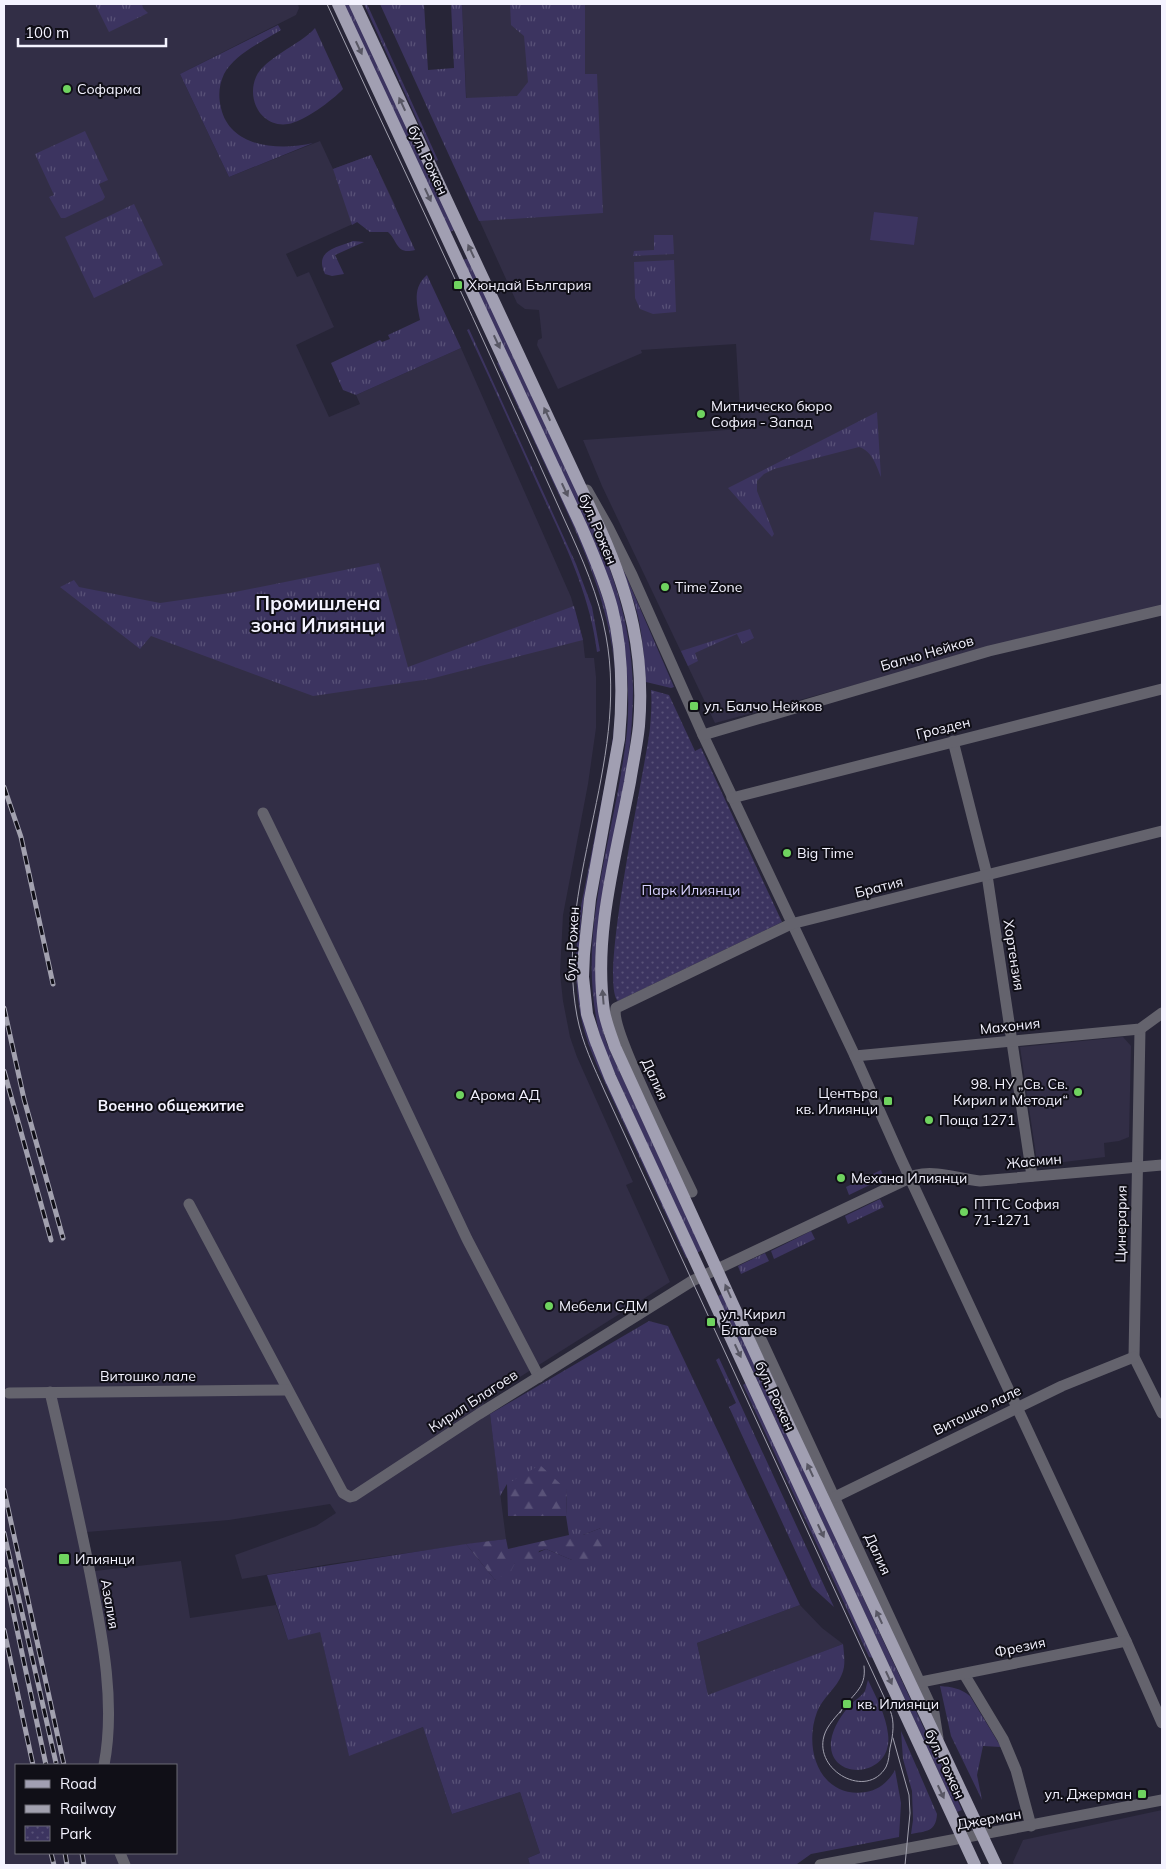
<svg xmlns="http://www.w3.org/2000/svg" width="1166" height="1869" viewBox="0 0 1166 1869" font-family="Mulish,sans-serif">
<defs>
<pattern id="grass-tufts" width="24" height="20" patternUnits="userSpaceOnUse" patternTransform="scale(1.25)"><rect width="24" height="20" fill="#3c3460"/><path d="M3 7l-1-3M5 7V3M7 7l1-3M15 17l-1-3M17 17v-4M19 17l1-3" fill="none" stroke="#595278"/></pattern>
<pattern id="forest-firs" width="22" height="20" patternUnits="userSpaceOnUse" patternTransform="scale(1.25)"><rect width="22" height="20" fill="#3c3460"/><path d="M5 1l3.5 6h-7zM16 11l3.5 6h-7z" fill="#595278"/></pattern>
<pattern id="park-dots" width="8" height="8" patternUnits="userSpaceOnUse" patternTransform="scale(1.25)"><rect width="8" height="8" fill="#3c3460"/><path d="M2 2h.1M6 6h.1" fill="none" stroke="#595278" stroke-width="1.8" stroke-linecap="round"/></pattern>
</defs>
<rect width="100%" height="100%" fill="#272537"/>
<g fill="#322e46" fill-rule="evenodd">
<path d="M4,4H298L299,8L296,15L180,74L229,177L320,141L333,169L371,155L395,205L286,254L297,277L309,272L334,327L296,345L329,417L360,404L356,395L461,348L571,597L583,640L585,658H594L596,677V728L588,784L563,915L560,973L563,1001L570,1037L577,1057L633,1182L626,1185L670,1282L482,1401L490,1414L506,1539L330,1564L242,1579L235,1555L316,1526L336,1513L330,1504L229,1520L87,1532L95,1571L181,1561L190,1618L276,1605L288,1640L320,1631L349,1755L423,1727L452,1814L520,1792L540,1853L528,1858L530,1865H4ZM16,1765H176V1853H16Z"/>
<path d="M462,4H1162V606L990,648L715,723L602,486L583,440L741,429L736,344L641,350L642,353L558,389L537,345L538,340L542,338L539,310L525,309L517,303L471,202Z"/>
<path d="M1123,1037L1131,1046L1129,1137L1119,1141L1104,1143L1105,1157L1039,1165L1037,1162L1020,1047Z"/>
<path d="M800,1605L822,1628L843,1644L708,1696L697,1643Z"/>
<path d="M1162,1810V1865H1014L1013,1862L1023,1840Z"/>
</g>
<g fill="url(#grass-tufts)">
<path d="M95,4H142L143,8L148,13L109,32Z"/>
<path d="M343,4H349L456,229L450,232Z"/>
<path d="M364,4H367L438,160L436,161Z"/>
<path d="M380,4H424L428,70L454,68L451,4H462L466,98L517,96L528,82L524,36L511,25L510,4H585V74H597L603,213L479,221Z"/>
<path d="M278,25L281,30C262,42 235,54 224,74C219,85 218,96 221,108C230,148 280,151 313,143L229,177L180,74Z"/>
<path d="M315,28L343,89C333,100 303,122 288,124C262,128 246,100 256,77C264,58 300,45 315,28Z"/>
<path d="M85,131L108,180L99,184L105,197L103,200L65,218H61L49,197L54,195L35,154Z"/>
<path d="M371,155L415,250C396,255 398,241 388,232H370L357,222L352,225L333,169Z"/>
<path d="M134,204L163,265L94,298L65,237Z"/>
<path d="M654,235H673L674,254L633,256L634,251L654,250Z"/>
<path d="M353,241L364,242L335,255L344,274L332,276L325,274C314,251 335,248 353,241Z"/>
<path d="M469,258C498,320 527,383 556,446C593,526 631,597 633,688C633,714 631,740 627,766C614,860 577,949 607,1044L702,1250L697,1253L603,1047C571,940 616,838 627,731C630,698 627,662 622,629L463,260Z"/>
<path d="M674,260L676,312L653,314L640,309L635,298L634,262Z"/>
<path d="M427,275L461,348L356,395L343,390L331,363L380,340L382,342L390,339L388,335L420,320C417,303 412,288 427,275Z"/>
<path d="M469,329L576,564L592,607L600,651L597,652C590,594 564,542 540,490C516,437 492,383 467,330Z"/>
<path d="M500,362L586,549L609,617L618,693L612,760L582,912L580,936V996L689,1257L686,1258L599,1070C591,1051 583,1032 580,1011C574,981 576,942 580,911C587,876 594,840 601,804C609,767 616,729 616,691C615,616 584,547 552,480C534,441 516,402 497,363Z"/>
<path d="M877,412L881,477C876,465 872,451 859,447L774,469L764,474L757,481V491L774,534L772,537L728,488Z"/>
<path d="M604,525L674,687L671,688L646,682C644,660 643,638 638,616C630,585 616,555 604,525Z"/>
<path d="M379,563L408,667L574,606L583,640L430,679L313,696L151,636L140,649L60,587L74,580L79,587L160,603L230,593Z"/>
<path d="M750,629L754,638L742,644L737,634L695,653L698,661L688,666L681,651Z"/>
<path d="M881,1170L884,1178L849,1195L846,1187Z"/>
<path d="M880,1199L884,1207L848,1224L845,1216Z"/>
<path d="M811,1231L815,1239L774,1259L771,1251Z"/>
<path d="M765,1253L769,1261L741,1274L738,1266Z"/>
<path d="M722,1294L962,1810L957,1812L718,1296Z"/>
<path d="M649,1321L668,1326L800,1605L697,1643L708,1695L843,1644C844,1653 846,1665 842,1674C837,1688 822,1698 817,1712C803,1749 820,1799 866,1792C879,1790 889,1781 895,1770L901,1803L899,1837L811,1854L797,1864L793,1865H530L528,1858L540,1853L520,1792L452,1814L423,1727L349,1756L320,1632L288,1640L267,1575L466,1544L495,1580L515,1563L546,1549L572,1560L601,1528L583,1535H569L566,1516L567,1490L507,1484L500,1496L490,1414Z"/>
<path d="M719,1358L834,1607L812,1587L729,1407L736,1403L716,1360Z"/>
<path d="M746,1383L873,1658L869,1657L743,1385Z"/>
<path d="M868,1680C876,1697 886,1715 888,1734C894,1778 827,1783 831,1741C833,1727 842,1714 851,1704C855,1700 862,1696 865,1691C866,1688 867,1683 868,1680Z"/>
<path d="M940,1686C952,1687 960,1688 970,1696L1001,1747L983,1746L977,1775L982,1800L951,1736Z"/>
<path d="M901,1731L937,1814C936,1832 926,1831 911,1834L913,1820L912,1791L903,1759Z"/>
</g>
<g fill="url(#forest-firs)">
<path d="M540,1465L567,1490L566,1516H508L507,1484Z"/>
<path d="M601,1528L605,1550L596,1560H572L546,1549L539,1551L536,1563H515L511,1571L495,1580L466,1544L506,1539L508,1549L569,1535H583Z"/>
</g>
<path fill="url(#park-dots)" d="M651,690L669,695L695,751L701,748L782,922L618,1001C598,983 646,766 650,728C651,715 652,703 651,690Z"/>
<path fill="#3c3460" d="M874,212L918,217L914,245L870,240Z"/>
<g fill="none" stroke-linecap="round" stroke-linejoin="round">
<g stroke="#64636d" stroke-width="11">
<path d="M587,490L608,527L632,575L703,735L855,1056L901,1159L1126,1641L1162,1723"/>
<path d="M703,735L989,651L1162,610"/>
<path d="M953,741L987,875L1032,1176"/>
<path d="M732,798L1162,689"/>
<path d="M263,813L357,1006L467,1239L539,1377"/>
<path d="M1140,1029L1134,1357L1162,1413"/>
<path d="M855,1056L1140,1029L1162,1013"/>
<path d="M692,1192C680,1165 608,1028 616,1008L791,924L1162,831"/>
<path d="M189,1204L343,1493L350,1497L354,1496L479,1414L692,1281L916,1175C937,1170 959,1179 980,1181L1162,1165"/>
<path d="M760,1337L934,1713L938,1738"/>
<path d="M50,1392C64,1452 78,1513 90,1573C102,1635 116,1703 104,1765"/>
<path d="M9,1393L287,1390"/>
<path d="M835,1497L1062,1386L1134,1357"/>
<path d="M964,1674L1003,1739L1016,1770L1031,1826"/>
<path d="M921,1682L1126,1641"/>
<path d="M120,1853L125,1865"/>
<path d="M820,1865L1162,1800"/>
</g>
<g stroke="#a19fb2" stroke-width="12">
<path d="M338,4L582,528C593,554 605,581 612,608C623,651 623,696 619,739L590,899L584,954L583,977L587,1014L595,1039L610,1077L975,1865"/>
<path d="M355,4L601,531C630,596 645,654 639,726C637,745 633,763 630,782C616,856 593,935 604,1011C606,1023 611,1035 615,1047L767,1379L996,1865"/>
</g>
<g stroke="#a2a1af" stroke-width="1">
<path d="M327,4C391,143 457,281 520,421C535,454 550,488 565,521C582,558 599,596 606,636C630,765 553,887 577,1016C582,1043 594,1067 605,1092L890,1710C895,1722 893,1735 890,1748C889,1754 889,1761 886,1767C867,1800 814,1771 824,1736C827,1725 837,1716 844,1707"/>
<path d="M840,1713C851,1694 867,1690 864,1666"/>
<path d="M893,1738L909,1795L910,1813L905,1865"/>
</g>
<g stroke="#a2a1af" stroke-width="5">
<g id="rail">
<path d="M4,787L21,837L53,984"/>
<path d="M4,1008L24,1099L63,1238"/>
<path d="M4,1071L51,1240"/>
<path d="M4,1490L64,1765"/>
<path d="M4,1533L56,1763"/>
<path d="M4,1569L46,1765"/>
<path d="M4,1630L33,1765"/>
<path d="M51,1853L54,1865"/>
<path d="M65,1853L67,1865"/>
<path d="M82,1853L84,1865"/>
</g>
</g>
<use href="#rail" stroke="#100f17" stroke-width="3" stroke-dasharray="9" stroke-linecap="butt"/>
</g>
<defs><path id="oneway-solid" d="M-6-.8H1V-3.2L6.5 0L1 3.2V.8H-6Z" transform="scale(1.25)"/></defs>
<g fill="#585764">
<use href="#oneway-solid" transform="translate(359 48) rotate(65)"/>
<use href="#oneway-solid" transform="translate(402 104) rotate(-115)"/>
<use href="#oneway-solid" transform="translate(428 195) rotate(65)"/>
<use href="#oneway-solid" transform="translate(471 251) rotate(-115)"/>
<use href="#oneway-solid" transform="translate(497 342) rotate(65)"/>
<use href="#oneway-solid" transform="translate(547 414) rotate(-115)"/>
<use href="#oneway-solid" transform="translate(565 490) rotate(65)"/>
<use href="#oneway-solid" transform="translate(603 997) rotate(-95)"/>
<use href="#oneway-solid" transform="translate(728 1291) rotate(-114)"/>
<use href="#oneway-solid" transform="translate(738 1351) rotate(65)"/>
<use href="#oneway-solid" transform="translate(810 1470) rotate(-115)"/>
<use href="#oneway-solid" transform="translate(821 1531) rotate(65)"/>
<use href="#oneway-solid" transform="translate(879 1617) rotate(-115)"/>
<use href="#oneway-solid" transform="translate(889 1678) rotate(65)"/>
<use href="#oneway-solid" transform="translate(941 1792) rotate(65)"/>
</g>
<g fill="#6fd35f" stroke="#100f17" stroke-width="2">
<circle cx="67" cy="89" r="5"/>
<rect x="453" y="280" width="10" height="10" rx="2.5"/>
<circle cx="701" cy="414" r="5"/>
<circle cx="665" cy="587" r="5"/>
<rect x="689" y="701" width="10" height="10" rx="2.5"/>
<circle cx="787" cy="853" r="5"/>
<circle cx="1078" cy="1092" r="5"/>
<circle cx="460" cy="1095" r="5"/>
<rect x="883" y="1096" width="10" height="10" rx="2.5"/>
<circle cx="929" cy="1120" r="5"/>
<circle cx="841" cy="1178" r="5"/>
<circle cx="964" cy="1212" r="5"/>
<circle cx="549" cy="1306" r="5"/>
<rect x="706" y="1317" width="10" height="10" rx="2.5"/>
<rect x="58" y="1553" width="12" height="12" rx="2.5"/>
<rect x="842" y="1699" width="10" height="10" rx="2.5"/>
<rect x="1137" y="1789" width="10" height="10" rx="2.5"/>
</g>
<g text-anchor="middle" stroke-width="4" stroke-linejoin="round" paint-order="stroke">
<g font-size="14" fill="#f4f3ff" stroke="#100f17" text-anchor="start">
<text x="77" y="94">Софарма</text>
<text x="468" y="290">Хюндай България</text>
<text x="711" y="411">Митническо бюро<tspan x="711" dy="16">София - Запад</tspan></text>
<text x="675" y="592">Time Zone</text>
<text x="704" y="711">ул. Балчо Нейков</text>
<text x="797" y="858">Big Time</text>
<text x="1068" y="1089" text-anchor="end">98. НУ „Св. Св.<tspan x="1068" dy="16">Кирил и Методи“</tspan></text>
<text x="878" y="1098" text-anchor="end">Центъра<tspan x="878" dy="16">кв. Илиянци</tspan></text>
<text x="470" y="1100">Арома АД</text>
<text x="939" y="1125">Поща 1271</text>
<text x="851" y="1183">Механа Илиянци</text>
<text x="974" y="1209">ПТТС София<tspan x="974" dy="16">71-1271</tspan></text>
<text x="559" y="1311">Мебели СДМ</text>
<text x="721" y="1319">ул. Кирил<tspan x="721" dy="16">Благоев</tspan></text>
<text x="75" y="1564">Илиянци</text>
<text x="857" y="1709">кв. Илиянци</text>
<text x="1132" y="1799" text-anchor="end">ул. Джерман</text>
</g>
<g font-size="14" fill="#f4f3ff" stroke="#100f17">
<text transform="translate(428 160) rotate(65)" y="5">бул. Рожен</text>
<text transform="translate(598 529) rotate(67)" y="5">бул. Рожен</text>
<text transform="translate(927 653) rotate(-16)" y="5">Балчо Нейков</text>
<text transform="translate(943 728) rotate(-14)" y="5">Грозден</text>
<text transform="translate(879 887) rotate(-14)" y="5">Братия</text>
<text transform="translate(572 944) rotate(-87)" y="5">бул. Рожен</text>
<text transform="translate(1014 955) rotate(81)" y="5">Хортензия</text>
<text transform="translate(1010 1026) rotate(-6)" y="5">Махония</text>
<text transform="translate(655 1079) rotate(65)" y="5">Далия</text>
<text transform="translate(1034 1161) rotate(-5)" y="5">Жасмин</text>
<text transform="translate(1121 1224) rotate(-89)" y="5">Цинерария</text>
<text x="148" y="1381">Витошко лале</text>
<text transform="translate(775 1396) rotate(65)" y="5">бул. Рожен</text>
<text transform="translate(473 1401) rotate(-33)" y="5">Кирил Благоев</text>
<text transform="translate(977 1410) rotate(-26)" y="5">Витошко лале</text>
<text transform="translate(878 1554) rotate(65)" y="5">Далия</text>
<text transform="translate(110 1604) rotate(80)" y="5">Азалия</text>
<text transform="translate(1020 1647) rotate(-12)" y="5">Фрезия</text>
<text transform="translate(945 1764) rotate(65)" y="5">бул. Рожен</text>
<text transform="translate(989 1819) rotate(-10)" y="5">Джерман</text>
</g>
<g font-size="14" fill="#d8d2ff" stroke="#100f17">
<text x="691" y="895">Парк Илиянци</text>
</g>
<g font-size="15" font-weight="bold" fill="#f4f3ff" stroke="#100f17">
<text x="171" y="1111">Военно общежитие</text>
</g>
<g font-size="19" font-weight="bold" fill="#f4f3ff" stroke="#100f17">
<text x="318" y="610">Промишлена<tspan x="318" dy="22">зона Илиянци</tspan></text>
</g>
</g>
<rect width="1166" height="1869" fill="none" stroke="#f4f3ff" stroke-width="10"/>
<rect x="15" y="1764" width="162" height="90" fill="#100f17" stroke="#6b6a74"/>
<rect x="25" y="1780" width="25" height="8" fill="#a19fb2" stroke="#6b6a74"/>
<text x="60" y="1789" font-size="15" fill="#f4f3ff">Road</text>
<rect x="25" y="1805" width="25" height="8" fill="#a2a1af" stroke="#6b6a74"/>
<text x="60" y="1814" font-size="15" fill="#f4f3ff">Railway</text>
<rect x="25" y="1826" width="25" height="15" fill="url(#park-dots)" stroke="#6b6a74"/>
<text x="60" y="1839" font-size="15" fill="#f4f3ff">Park</text>
<path d="M18 38v8h148v-8" fill="none" stroke="#f4f3ff" stroke-width="2.5"/>
<text x="25" y="38" font-size="15" fill="#f4f3ff" stroke="#100f17" stroke-width="4" paint-order="stroke">100 m</text>
</svg>
